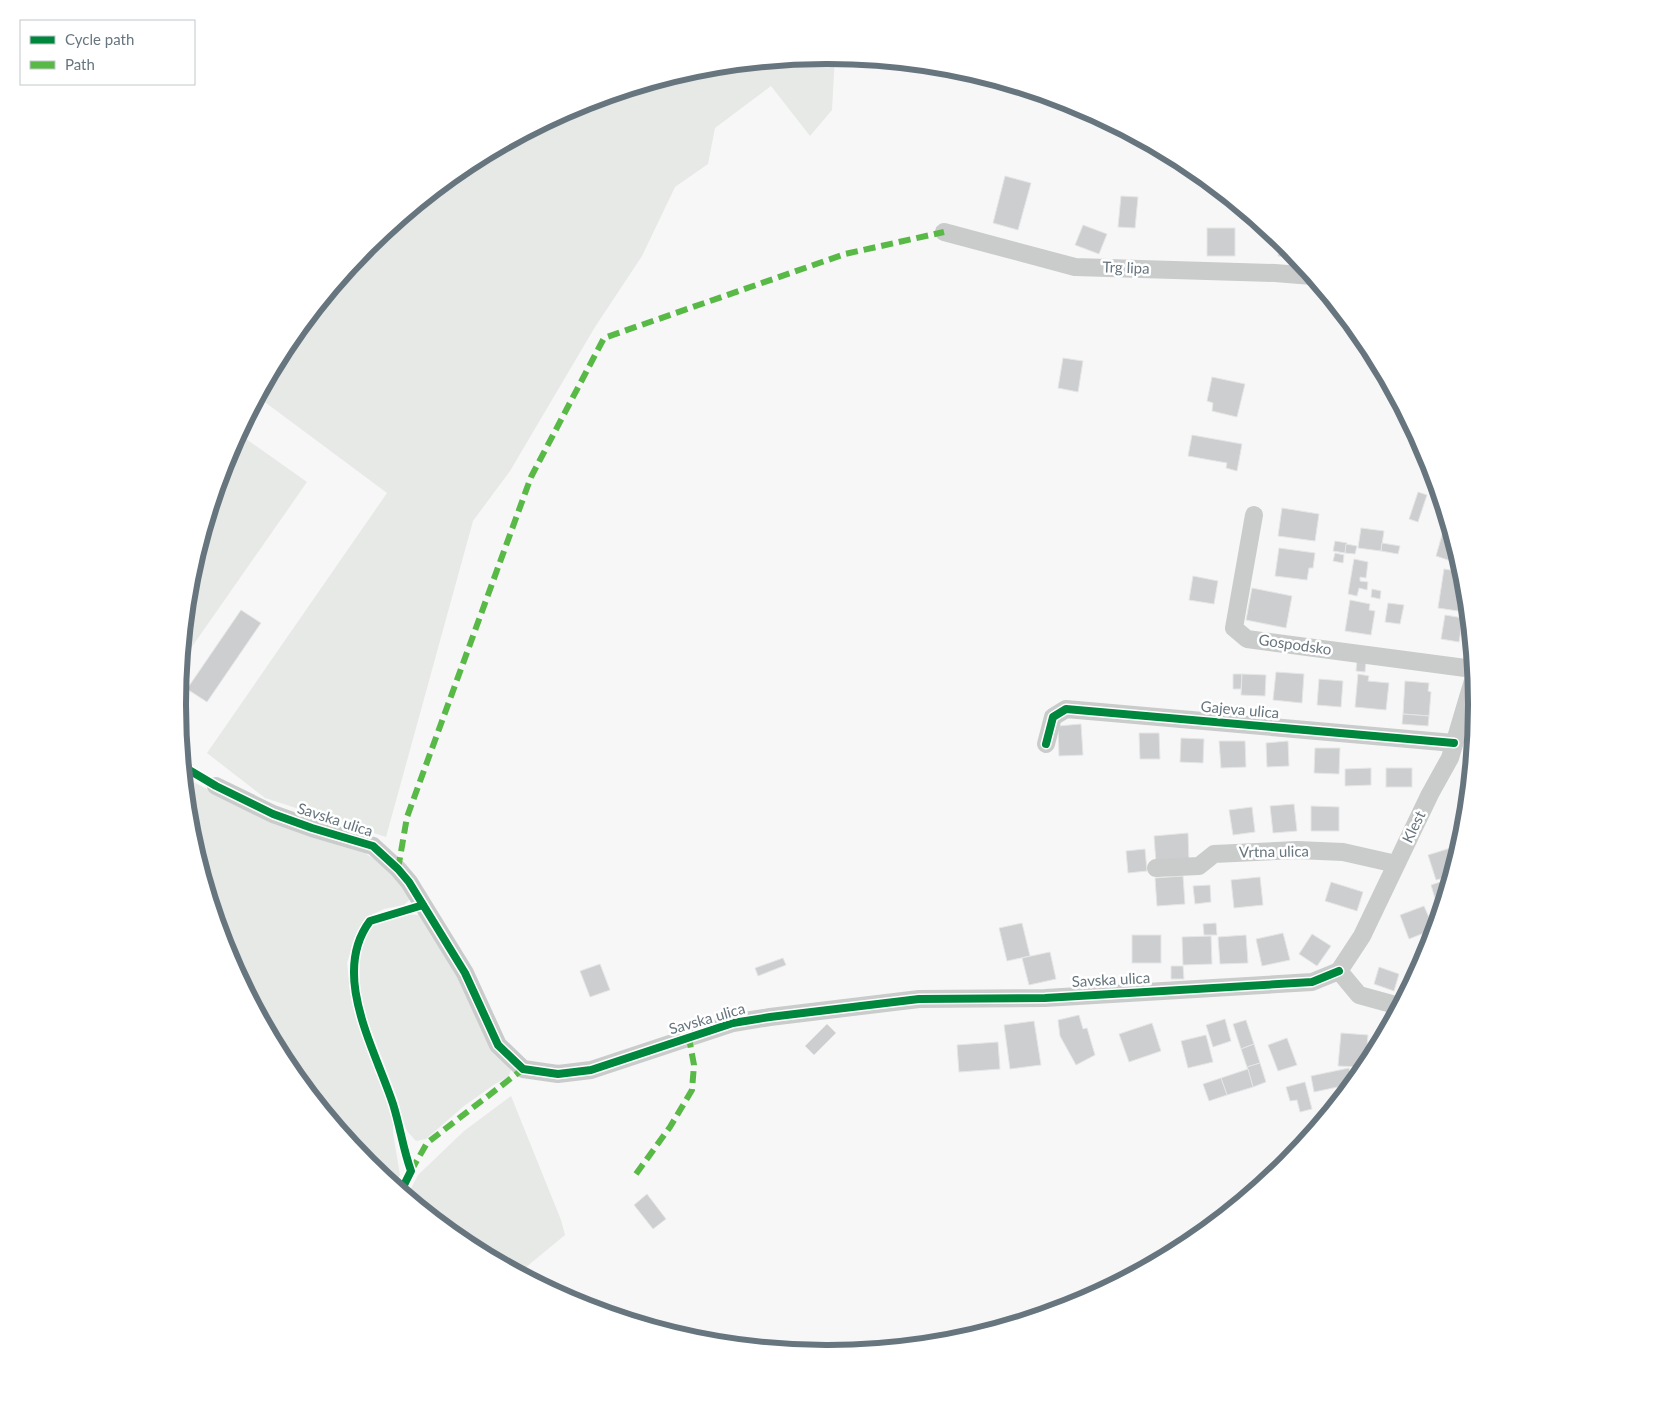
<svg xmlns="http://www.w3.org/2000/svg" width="1654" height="1409" viewBox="0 0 1654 1409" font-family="Lato,sans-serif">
<rect width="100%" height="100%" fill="#f7f7f7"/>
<g fill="#e6e9e5">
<path d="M827,55L835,56L832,110L810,136L771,86L715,128L708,164L675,187L642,256L595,327L510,471L473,521L386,837L265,798L207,753L387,493L258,397L287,343L368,245L466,164L579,104L701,67Z"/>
<path d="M239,434L307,482L182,661L190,578L227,456Z"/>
<path d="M185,778L270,820L360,850L388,868L411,898L404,905L384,909L367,917L355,937L347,963L351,998L359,1025L393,1112V1133L400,1175L394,1186L368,1164L287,1065L227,953L190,831Z"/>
<path d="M401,914L419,915L444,949L511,1070L508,1077L495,1084L464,1106L426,1139L416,1141L407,1131L402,1119L398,1100L362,1006L358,974L359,953L364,937L375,924Z"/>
<path d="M511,1096L561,1220L565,1235L519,1273L466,1244L407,1196L418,1175L464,1131Z"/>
</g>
<g fill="#cccecf" stroke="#e6e6e6">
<path d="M1005,176L1031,183L1018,230L993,223Z"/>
<path d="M1121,196L1138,197L1135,228L1118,227Z"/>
<path d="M1083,225L1107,234L1099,254L1075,245Z"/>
<rect x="1207" y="228" width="28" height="28"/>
<path d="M1280,240L1286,245L1296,258L1278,256Z"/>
<path d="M1063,358L1083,361L1078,392L1058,388Z"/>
<path d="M1212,377L1245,384L1237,417L1212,411L1213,403L1207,401Z"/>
<path d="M1192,435L1242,444L1237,471L1226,468L1227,463L1188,456Z"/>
<path d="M1418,492L1427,495L1418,522L1409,519Z"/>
<path d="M1282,508L1319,514L1315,541L1278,536Z"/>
<path d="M1361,528L1384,531L1381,551L1358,548Z"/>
<path d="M1444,528L1449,529L1458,556L1453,555L1451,561L1436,556Z"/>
<path d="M1335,541L1347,543L1345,553L1333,551Z"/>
<path d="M1382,543L1400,546L1398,554L1381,551Z"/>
<path d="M1346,544L1357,546L1355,554L1345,553Z"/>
<path d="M1279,548L1315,553L1313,568H1309L1307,580L1275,576Z"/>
<path d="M1335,553L1344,555L1343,563L1333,561Z"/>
<path d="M1354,559L1368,562L1366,578L1360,577V581L1368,582L1367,590L1359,588L1357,596L1348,594Z"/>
<path d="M1444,569L1462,572L1466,601L1465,612L1438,608Z"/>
<path d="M1193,576L1218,581L1214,604L1189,600Z"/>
<path d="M1252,588L1292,596L1286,628L1246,620Z"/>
<path d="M1372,589L1381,591L1380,599L1371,597Z"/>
<path d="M1350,600L1370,604L1369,610L1375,611L1371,635L1345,631Z"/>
<path d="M1388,603L1404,605L1400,624L1385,622Z"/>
<path d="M241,610L261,623L207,702L187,689Z"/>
<path d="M1445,615L1463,618L1459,642L1441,639Z"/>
<path d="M1357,660L1366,661L1365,672L1356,671Z"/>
<path d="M1276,672L1304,674L1302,703L1273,700Z"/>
<path d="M1233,674H1242L1241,689H1233Z"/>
<path d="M1242,674L1266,675L1265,696L1241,695Z"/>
<path d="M1358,674L1369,676L1368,681L1389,683L1386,710L1355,707Z"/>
<path d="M1319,679L1343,681L1341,707L1317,705Z"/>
<path d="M1405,681L1429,683L1428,691L1431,692L1429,716L1403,714Z"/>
<path d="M1403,714L1429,716L1428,726L1402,724Z"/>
<path d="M1081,724L1083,755L1059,756L1058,726Z"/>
<path d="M1139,733H1159L1160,759H1140Z"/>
<path d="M1181,738L1204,739L1203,763L1180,762Z"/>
<path d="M1219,741H1245L1246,767L1221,768Z"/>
<path d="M1288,741L1289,766L1267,767L1266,743Z"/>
<path d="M1315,748H1340L1339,774L1314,773Z"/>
<path d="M1371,768V785L1345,786V769Z"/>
<rect x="1386" y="768" width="26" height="19"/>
<path d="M1294,804L1297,831L1273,833L1270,806Z"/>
<path d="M1311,806L1339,807V831H1311Z"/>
<path d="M1252,807L1255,832L1233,835L1229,810Z"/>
<path d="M1188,833L1189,861L1156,863L1154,836Z"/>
<path d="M1454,847L1456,856L1451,876L1436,880L1428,855Z"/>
<path d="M1145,849L1147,871L1128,873L1126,851Z"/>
<path d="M1183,876L1185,904L1157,906L1155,878Z"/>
<path d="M1260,877L1263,905L1234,908L1231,880Z"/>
<path d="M1449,879L1439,912L1431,885Z"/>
<path d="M1331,882L1363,892L1357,911L1325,901Z"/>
<path d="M1210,885L1211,902L1195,904L1193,886Z"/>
<path d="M1424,906L1434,929L1409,939L1400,915Z"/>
<path d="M1022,923L1030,956L1007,961L999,928Z"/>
<path d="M1216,923L1217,935H1204L1203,924Z"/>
<path d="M1283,933L1290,960L1262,966L1256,939Z"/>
<path d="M1312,934L1331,946L1317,966L1299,954Z"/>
<rect x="1132" y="935" width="29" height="28"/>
<path d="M1246,935L1248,963L1220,964L1218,937Z"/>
<path d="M1211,936L1212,964L1183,965L1182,937Z"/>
<path d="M1050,952L1056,979L1029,985L1022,958Z"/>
<path d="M783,958L786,965L758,976L755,968Z"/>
<path d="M600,964L610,990L590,997L580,971Z"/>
<path d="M1171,966H1183L1184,979H1171Z"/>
<path d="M1379,967L1399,974L1394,991L1374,984Z"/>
<path d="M1079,1015L1083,1029L1087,1028L1095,1055L1076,1065L1060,1036L1058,1020Z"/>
<path d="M1225,1019L1231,1041L1213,1047L1206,1025Z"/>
<path d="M1246,1020L1254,1044L1241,1049L1233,1024Z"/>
<path d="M1034,1021L1041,1065L1010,1069L1004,1025Z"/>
<path d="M1152,1023L1161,1051L1129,1062L1119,1034Z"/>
<path d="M827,1024L836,1033L814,1055L805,1046Z"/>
<path d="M1341,1033L1368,1035L1365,1067L1338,1066Z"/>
<path d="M1206,1035L1213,1062L1188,1068L1181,1041Z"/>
<path d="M1287,1038L1297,1065L1278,1071L1268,1045Z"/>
<path d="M998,1042L1000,1069L959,1072L957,1045Z"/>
<path d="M1254,1044L1260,1063L1247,1067L1241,1049Z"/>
<path d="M1260,1063L1266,1082L1253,1087L1247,1067Z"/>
<path d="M1349,1068L1352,1084L1314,1092L1311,1076Z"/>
<path d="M1248,1069L1253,1087L1227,1095L1221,1078Z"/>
<path d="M1221,1078L1227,1095L1209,1101L1203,1084Z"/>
<path d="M1305,1082L1312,1109L1300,1112L1297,1100L1290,1101L1286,1087Z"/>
<path d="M647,1194L666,1219L653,1229L634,1205Z"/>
</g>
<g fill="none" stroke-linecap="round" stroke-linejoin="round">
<g stroke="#cacccc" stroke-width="18">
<path d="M944,232L1075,267L1275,273L1312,276"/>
<path d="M1254,515L1234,628L1247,639L1473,669"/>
<path d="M1046,744L1053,717L1066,709L1454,743"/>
<path d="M216,786L273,814L312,828L373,846L398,869L409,882L465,973L498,1045L523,1069L558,1074L591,1070L733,1023L770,1017L919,999L1045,998L1312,982L1339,971"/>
<path d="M1156,868L1199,866L1214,854L1297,850L1343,852L1396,864"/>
<path d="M1339,971L1362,936L1430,794L1450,758L1474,677"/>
<path d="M1339,971L1359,995L1399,1006"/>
</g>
<g stroke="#58b947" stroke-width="6" stroke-dasharray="12 6" stroke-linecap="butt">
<path d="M398,869L407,817L531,477L604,338L845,254L944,232"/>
<path d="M411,1171L427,1143L523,1069"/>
<path d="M636,1174L670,1127L692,1090L694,1065L689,1038"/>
</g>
<g stroke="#fff" stroke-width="11">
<g id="cycleway">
<path d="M1046,744L1053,717L1066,709L1454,743"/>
<path d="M184,767L216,786L273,814L312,828L373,846L398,869L409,882L465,973L498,1045L523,1069L558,1074L591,1070L733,1023L770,1017L919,999L1045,998L1312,982L1339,971"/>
<path d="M401,1191L411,1171C403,1149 400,1126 393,1104C375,1049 330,974 370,921L423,905"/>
</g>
</g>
<use href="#cycleway" stroke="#00873e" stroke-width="8"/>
</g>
<g text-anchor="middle" stroke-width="5" stroke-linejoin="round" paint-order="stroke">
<g font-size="15" fill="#66757e" stroke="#fff">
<text transform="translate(1126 268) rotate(2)" y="5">Trg lipa</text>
<text transform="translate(1295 645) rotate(8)" y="5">Gospodsko</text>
<text transform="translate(1240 710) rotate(5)" y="5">Gajeva ulica</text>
<text transform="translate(335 820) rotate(18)" y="5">Savska ulica</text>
<text transform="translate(1414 827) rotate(-64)" y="5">Klest</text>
<text transform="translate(1274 852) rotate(-1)" y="5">Vrtna ulica</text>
<text transform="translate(1111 980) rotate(-3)" y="5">Savska ulica</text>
<text transform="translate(707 1019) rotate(-16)" y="5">Savska ulica</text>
</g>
</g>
<path d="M0 0H1654V1409H0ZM826 64H828A640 640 0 0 1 1468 704V705A640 640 0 0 1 828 1345H826A640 640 0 0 1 186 705V704A640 640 0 0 1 826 64Z" fill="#fff" fill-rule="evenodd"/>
<path fill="none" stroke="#66757e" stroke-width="6" d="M826 64H828A640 640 0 0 1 1468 704V705A640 640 0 0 1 828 1345H826A640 640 0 0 1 186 705V704A640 640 0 0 1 826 64Z"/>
<rect x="20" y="20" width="175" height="65" fill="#ffffff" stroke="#c2c8cb"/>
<rect x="30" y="36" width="25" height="8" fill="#00873e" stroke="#c2c8cb"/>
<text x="65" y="45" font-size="15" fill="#66757e">Cycle path</text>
<rect x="30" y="61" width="25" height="8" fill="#58b947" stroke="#c2c8cb"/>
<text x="65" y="70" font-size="15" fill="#66757e">Path</text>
</svg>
